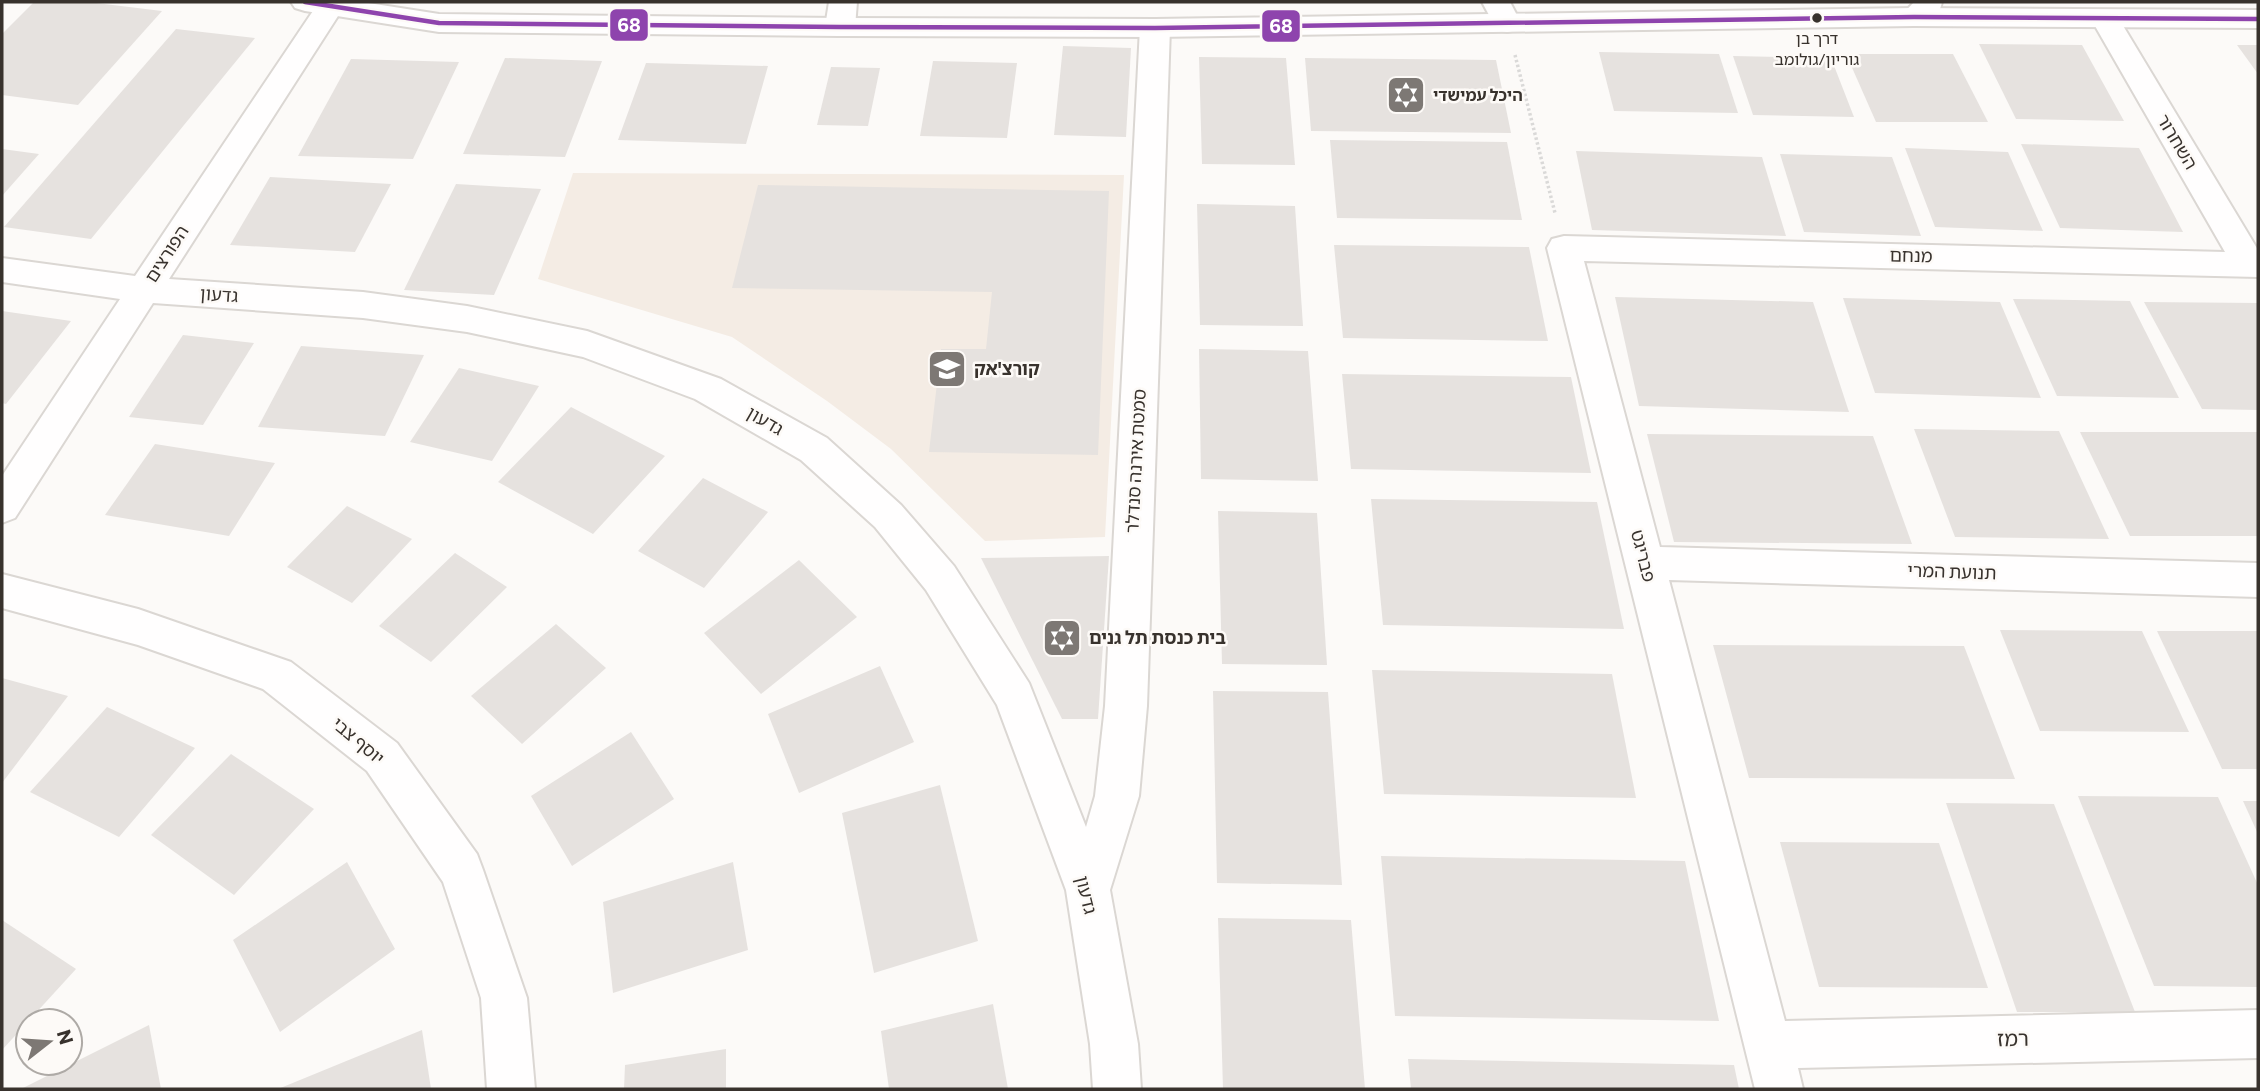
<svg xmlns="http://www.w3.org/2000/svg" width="2260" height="1091" viewBox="0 0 2260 1091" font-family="Commissioner,'Noto Sans Hebrew',sans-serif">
<rect width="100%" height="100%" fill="#fcfaf8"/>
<path fill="#f4ece4" d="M573,173L1124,175L1105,537L985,541L891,449L827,401L732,337L538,279Z"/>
<g fill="#e6e2df">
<path d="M34,2H88L162,11L78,105L2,95V34Z"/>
<path d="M176,29L255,38L91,239L4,227Z"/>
<path d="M1979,44L2082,45L2124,121L2016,119Z"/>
<path d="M2237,45H2258V74Z"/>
<path d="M1063,46L1131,48L1126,137L1054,135Z"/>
<path d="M1599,52L1719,54L1738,113L1614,111Z"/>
<path d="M1846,54H1953L1988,122H1876Z"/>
<path d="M1733,56L1831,58L1854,117L1753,115Z"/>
<path d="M1199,57L1286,58L1295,165L1202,164Z"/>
<path d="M505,58L602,61L565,157L463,154Z"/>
<path d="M1305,58L1496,60L1511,133L1311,131Z"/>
<path d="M351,59L459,62L413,159L298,156Z"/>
<path d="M933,61L1017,63L1007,138L920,136Z"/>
<path d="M646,63L768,66L746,144L618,140Z"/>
<path d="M831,67L880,68L868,126L817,125Z"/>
<path d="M1330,140L1507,142L1522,220L1337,218Z"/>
<path d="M2021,144L2139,148L2183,232L2060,228Z"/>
<path d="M1905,148L2008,152L2043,231L1935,227Z"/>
<path d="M2,149L39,154L2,196Z"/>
<path d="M1576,151L1762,157L1786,236L1592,230Z"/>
<path d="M1780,154L1892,157L1921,236L1804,232Z"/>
<path d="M270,177L391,184L355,252L230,245Z"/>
<path d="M456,184L541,189L494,295L404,290Z"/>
<path d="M758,185L1109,191L1098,455L929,452L941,349H986L992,292L732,288Z"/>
<path d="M1197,204L1295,206L1303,326L1200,325Z"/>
<path d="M1334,245L1529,247L1548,341L1343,338Z"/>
<path d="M1615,297L1813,302L1849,412L1639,406Z"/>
<path d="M1843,298L2000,302L2041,398L1875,393Z"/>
<path d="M2013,299L2130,301L2179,398L2057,396Z"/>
<path d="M2144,302L2258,303V410L2202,409Z"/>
<path d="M2,311L71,321L6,404L2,403Z"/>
<path d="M183,335L254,343L203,425L129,417Z"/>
<path d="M301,346L424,355L385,436L258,427Z"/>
<path d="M1199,349L1308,351L1318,481L1201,479Z"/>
<path d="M459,368L539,386L492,461L410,442Z"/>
<path d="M1342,374L1571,377L1591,473L1351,469Z"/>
<path d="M571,407L665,456L593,534L498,482Z"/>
<path d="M1914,429L2059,431L2109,539L1955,537Z"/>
<path d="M2080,432H2258V536H2130Z"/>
<path d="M1647,434L1873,436L1912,544L1674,542Z"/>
<path d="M155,444L275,463L229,536L105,515Z"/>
<path d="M703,478L768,512L704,588L638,551Z"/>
<path d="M1371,499L1597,502L1624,629L1383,625Z"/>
<path d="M347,506L412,539L352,603L287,567Z"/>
<path d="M1218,511L1317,513L1327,665L1222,664Z"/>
<path d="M455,553L507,587L431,662L379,626Z"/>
<path d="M1109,556L1098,719H1062L981,558Z"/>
<path d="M799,560L857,617L761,694L704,633Z"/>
<path d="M556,624L606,668L522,744L471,696Z"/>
<path d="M2000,630L2142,631L2189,732L2040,731Z"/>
<path d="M2157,631H2258V769H2222Z"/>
<path d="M1713,645L1964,646L2015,779L1749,778Z"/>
<path d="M880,666L914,742L799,793L768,714Z"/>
<path d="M1372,670L1612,674L1636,798L1384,794Z"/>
<path d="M2,678L68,696L2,783Z"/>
<path d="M1213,691L1328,692L1342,885L1217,883Z"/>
<path d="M107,707L195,748L119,837L30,792Z"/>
<path d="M631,732L674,799L572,866L531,796Z"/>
<path d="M231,754L314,809L234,895L151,835Z"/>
<path d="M940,785L978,941L874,973L842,813Z"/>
<path d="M2078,796L2218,797L2258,885V987L2154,986Z"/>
<path d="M2243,801H2258V834Z"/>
<path d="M1946,803L2054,804L2135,1012H2017Z"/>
<path d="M1780,842L1939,843L1988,988L1819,987Z"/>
<path d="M1381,856L1685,861L1719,1021L1395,1016Z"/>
<path d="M347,862L395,949L280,1032L233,940Z"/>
<path d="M733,862L748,950L613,993L603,902Z"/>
<path d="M1218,918L1351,920L1365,1089H1223Z"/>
<path d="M2,920L76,969L2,1050Z"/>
<path d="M993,1004L1008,1089H889L881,1031Z"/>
<path d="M149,1025L161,1089H21Z"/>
<path d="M422,1030L431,1089H278Z"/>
<path d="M726,1049V1089H624L625,1065Z"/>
<path d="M1408,1059L1734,1065L1739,1089H1411Z"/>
</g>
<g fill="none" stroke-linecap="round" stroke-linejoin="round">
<g stroke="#dbd7d3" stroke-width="4">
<g id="street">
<path d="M319,2H347L169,279L363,292L467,306L587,331L721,379L827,438L901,505L954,566L1029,683L1086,827L1095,796L1105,706L1140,28L1145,21L1155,19L1165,21L1170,28L1147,706L1139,796L1110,890L1138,1044L1141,1089H1093L1090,1044L1066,890L997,705L926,590L875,527L801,460L695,399L583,357L467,332L363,318L153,303L15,518L2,523V476L120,299L2,282V258L135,276Z"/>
<path d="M829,2H857L855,27L850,34L840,36L830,34L825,27Z"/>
<path d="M1482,2H1510L1521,23L1517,30L1507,32L1497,30Z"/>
<path d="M1914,2H1942C1939,20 1920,28 1904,24L1900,17Z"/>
<path d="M2105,10L2115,12L2119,19L2258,250V277L1584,261L1660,547L2258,563V597L1669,580L1785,1021L2258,1010V1058L1798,1068L1803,1089H1755L1547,248L1552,239L1564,236L2225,252L2091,19L2095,12Z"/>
<path d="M2,574L138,609L291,662L397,743L477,854L483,870L527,998L535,1089H487L481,998L443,882L367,771L263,689L138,645L2,608Z"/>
</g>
</g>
<g stroke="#dbd7d3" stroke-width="4">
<path id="secondary" d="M291,2H362L439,14L840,18L1155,19L1914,8L2258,10V28L1914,26L1155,37L840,36L439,32L305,11L295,8Z"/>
</g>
<path stroke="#dad9d8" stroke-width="3.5" stroke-dasharray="2.5 2.5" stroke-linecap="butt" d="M1515,55L1555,213"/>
<use href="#street" fill="#fffefe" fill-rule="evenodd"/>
<use href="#secondary" fill="#fffefe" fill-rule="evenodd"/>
<g stroke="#fdfaf7" stroke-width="9">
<path id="bus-1" d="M305,2L439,23L840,27L1155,28L1914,17L2258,19"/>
</g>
<use href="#bus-1" stroke="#8e44ad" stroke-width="4.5"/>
</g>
<defs>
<g id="synagogue-square" transform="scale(2.0125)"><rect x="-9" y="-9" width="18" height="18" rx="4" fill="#7d7874" stroke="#fdfaf7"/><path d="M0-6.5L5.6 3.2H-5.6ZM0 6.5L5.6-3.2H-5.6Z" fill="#fff"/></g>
<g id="school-square" transform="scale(2.0125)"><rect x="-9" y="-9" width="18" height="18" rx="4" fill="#7d7874" stroke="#fdfaf7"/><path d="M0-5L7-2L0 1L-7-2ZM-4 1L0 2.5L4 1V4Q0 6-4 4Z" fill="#fff"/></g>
</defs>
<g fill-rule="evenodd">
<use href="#synagogue-square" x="1406" y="95"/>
<use href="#school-square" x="947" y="369"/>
<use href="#synagogue-square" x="1062" y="638"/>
</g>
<circle fill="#38322d" stroke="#fdfaf7" stroke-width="2.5" cx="1817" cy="18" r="6"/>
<g text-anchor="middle" stroke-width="5" stroke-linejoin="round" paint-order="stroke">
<g font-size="16" fill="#38322d" stroke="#fdfaf7">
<text x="1817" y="44">דרך בן<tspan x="1817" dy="21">גוריון/גולומב</tspan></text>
</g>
<g font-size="16" font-weight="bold" fill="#38322d" stroke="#fdfaf7" text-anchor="start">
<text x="1433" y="101">היכל עמישדי</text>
</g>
<g font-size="18" fill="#38322d" stroke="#fdfaf7">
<text transform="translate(2177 142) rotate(59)" y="6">השחרור</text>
<text transform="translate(167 254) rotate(-57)" y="6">הפורצים</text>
<text transform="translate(1911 256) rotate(1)" y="6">מנחם</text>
<text transform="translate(219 295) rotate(4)" y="6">גדעון</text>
<text transform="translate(765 421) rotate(30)" y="6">גדעון</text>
<text transform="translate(1136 461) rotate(-87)" y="6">סמטת אירנה סנדלר</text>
<text transform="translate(1643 556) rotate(76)" y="6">פבריגט</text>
<text transform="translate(1952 572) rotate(2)" y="6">תנועת המרי</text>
<text transform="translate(358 741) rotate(40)" y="6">יוסף צבי</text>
<text transform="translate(1086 895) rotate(76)" y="6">גדעון</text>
</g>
<g font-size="18" font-weight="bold" fill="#38322d" stroke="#fdfaf7" text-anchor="start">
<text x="974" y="375">קורצ'אק</text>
<text x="1089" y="644">בית כנסת תל גנים</text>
</g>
<g font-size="21" fill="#38322d" stroke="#fdfaf7">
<text transform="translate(2013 1039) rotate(-1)" y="7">רמז</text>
</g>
</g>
<g stroke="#fdfaf7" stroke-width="2.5">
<rect x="609" y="8" width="40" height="34" rx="7" fill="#8e44ad"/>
<rect x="1261" y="9" width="40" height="34" rx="7" fill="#8e44ad"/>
</g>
<g font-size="19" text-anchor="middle" font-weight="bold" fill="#fff">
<text x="629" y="32">68</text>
<text x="1281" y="33">68</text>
</g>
<rect width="2260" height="1091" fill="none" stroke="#38322d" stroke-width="7"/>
<g transform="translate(49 1042) rotate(73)"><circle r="33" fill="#fdfaf7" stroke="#aeaaa6" stroke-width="2"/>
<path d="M0-5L12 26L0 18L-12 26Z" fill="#7d7874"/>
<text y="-10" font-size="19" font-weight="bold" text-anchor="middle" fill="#38322d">N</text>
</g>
</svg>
